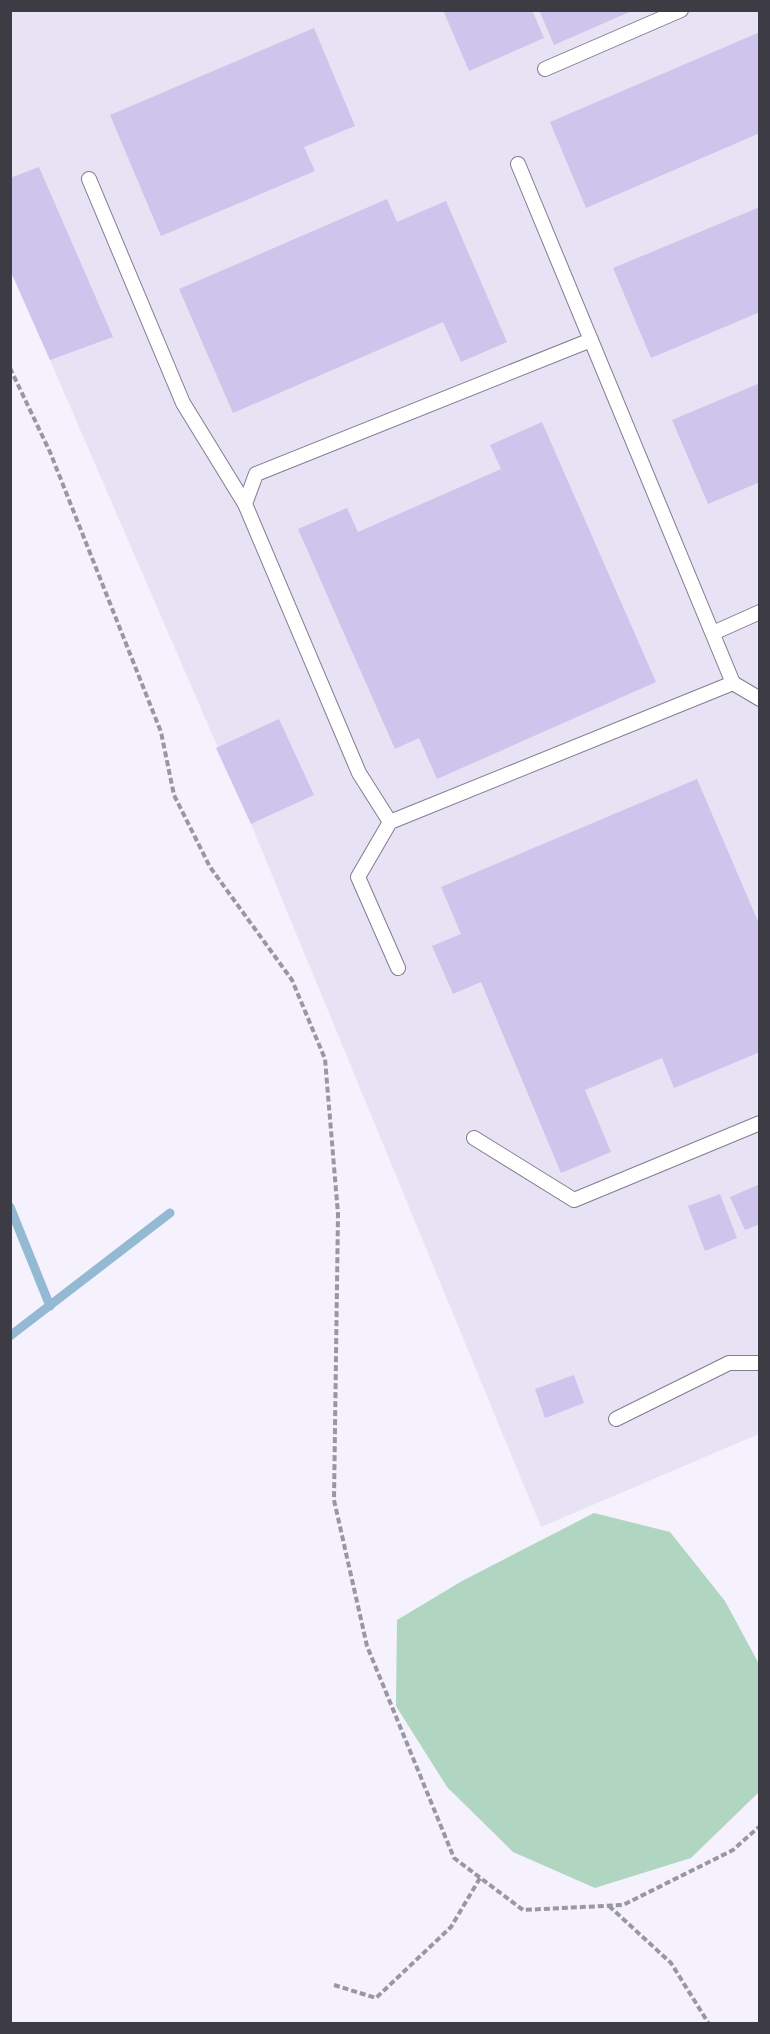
<svg xmlns="http://www.w3.org/2000/svg" width="770" height="2034" viewBox="0 0 770 2034" font-family="'Open Sans',sans-serif">
<rect width="100%" height="100%" fill="#f5f2fe"/>
<path fill="#e8e3f4" d="M10,11H759V1434L541,1527L251,824L11,270Z"/>
<path fill="#b0d6c1" d="M594,1513L670,1532L725,1601L759,1664V1792L691,1858L595,1888L513,1852L447,1787L396,1706L397,1620L462,1581Z"/>
<g fill="none" stroke-linecap="round" stroke-linejoin="round">
<g stroke="#93bad2" stroke-width="9">
<path d="M10,1207L50,1306"/>
<path d="M10,1336L170,1213"/>
</g>
</g>
<g fill="#cfc4eb">
<path d="M443,10H532L544,38L469,71Z"/>
<path d="M539,10H634L554,45Z"/>
<path d="M314,28L355,126L304,147L315,171L161,236L110,115Z"/>
<path d="M760,32V133L586,208L550,122Z"/>
<path d="M39,167L113,337L50,360L10,270V178Z"/>
<path d="M387,199L397,222L446,201L507,342L461,362L443,322L233,413L179,289Z"/>
<path d="M760,207V312L651,358L613,268Z"/>
<path d="M760,383V482L708,504L672,420Z"/>
<path d="M542,422L656,682L437,779L419,738L395,749L298,529L347,508L358,532L501,469L490,445Z"/>
<path d="M279,719L314,795L251,824L216,748Z"/>
<path d="M697,779L760,926V1052L674,1088L662,1058L585,1090L611,1152L561,1173L481,982L453,994L432,946L461,934L441,887Z"/>
<path d="M760,1184V1224L745,1230L730,1197Z"/>
<path d="M720,1194L737,1238L705,1251L688,1206Z"/>
<path d="M574,1375L584,1403L545,1418L535,1389Z"/>
</g>
<g fill="none" stroke-linecap="round" stroke-linejoin="round">
<g stroke="#817c8e" stroke-width="16">
<g id="service">
<path d="M545,69L681,10"/>
<path d="M518,164L733,683"/>
<path d="M89,179L183,403L245,504"/>
<path d="M713,633L760,612"/>
<path d="M390,822L359,773L245,504L256,474L591,340"/>
<path d="M398,968L358,877L390,822L733,683L760,699"/>
<path d="M474,1138L574,1200L760,1123"/>
<path d="M616,1419L729,1363H760"/>
</g>
</g>
<g stroke="#9997a1" stroke-width="4" stroke-dasharray="6 3" stroke-linecap="butt">
<path d="M10,368L50,452L161,732L174,795L210,867L292,980L325,1059L338,1214L334,1500L367,1646L454,1858L523,1910L623,1905L733,1850L760,1826"/>
<path d="M609,1906L671,1963L709,2024"/>
<path d="M334,1985L376,1998L451,1927L480,1878"/>
</g>
<use href="#service" stroke="#fff" stroke-width="14"/>
</g>
<rect width="770" height="2034" fill="none" stroke="#3d3b43" stroke-width="24"/>
</svg>
